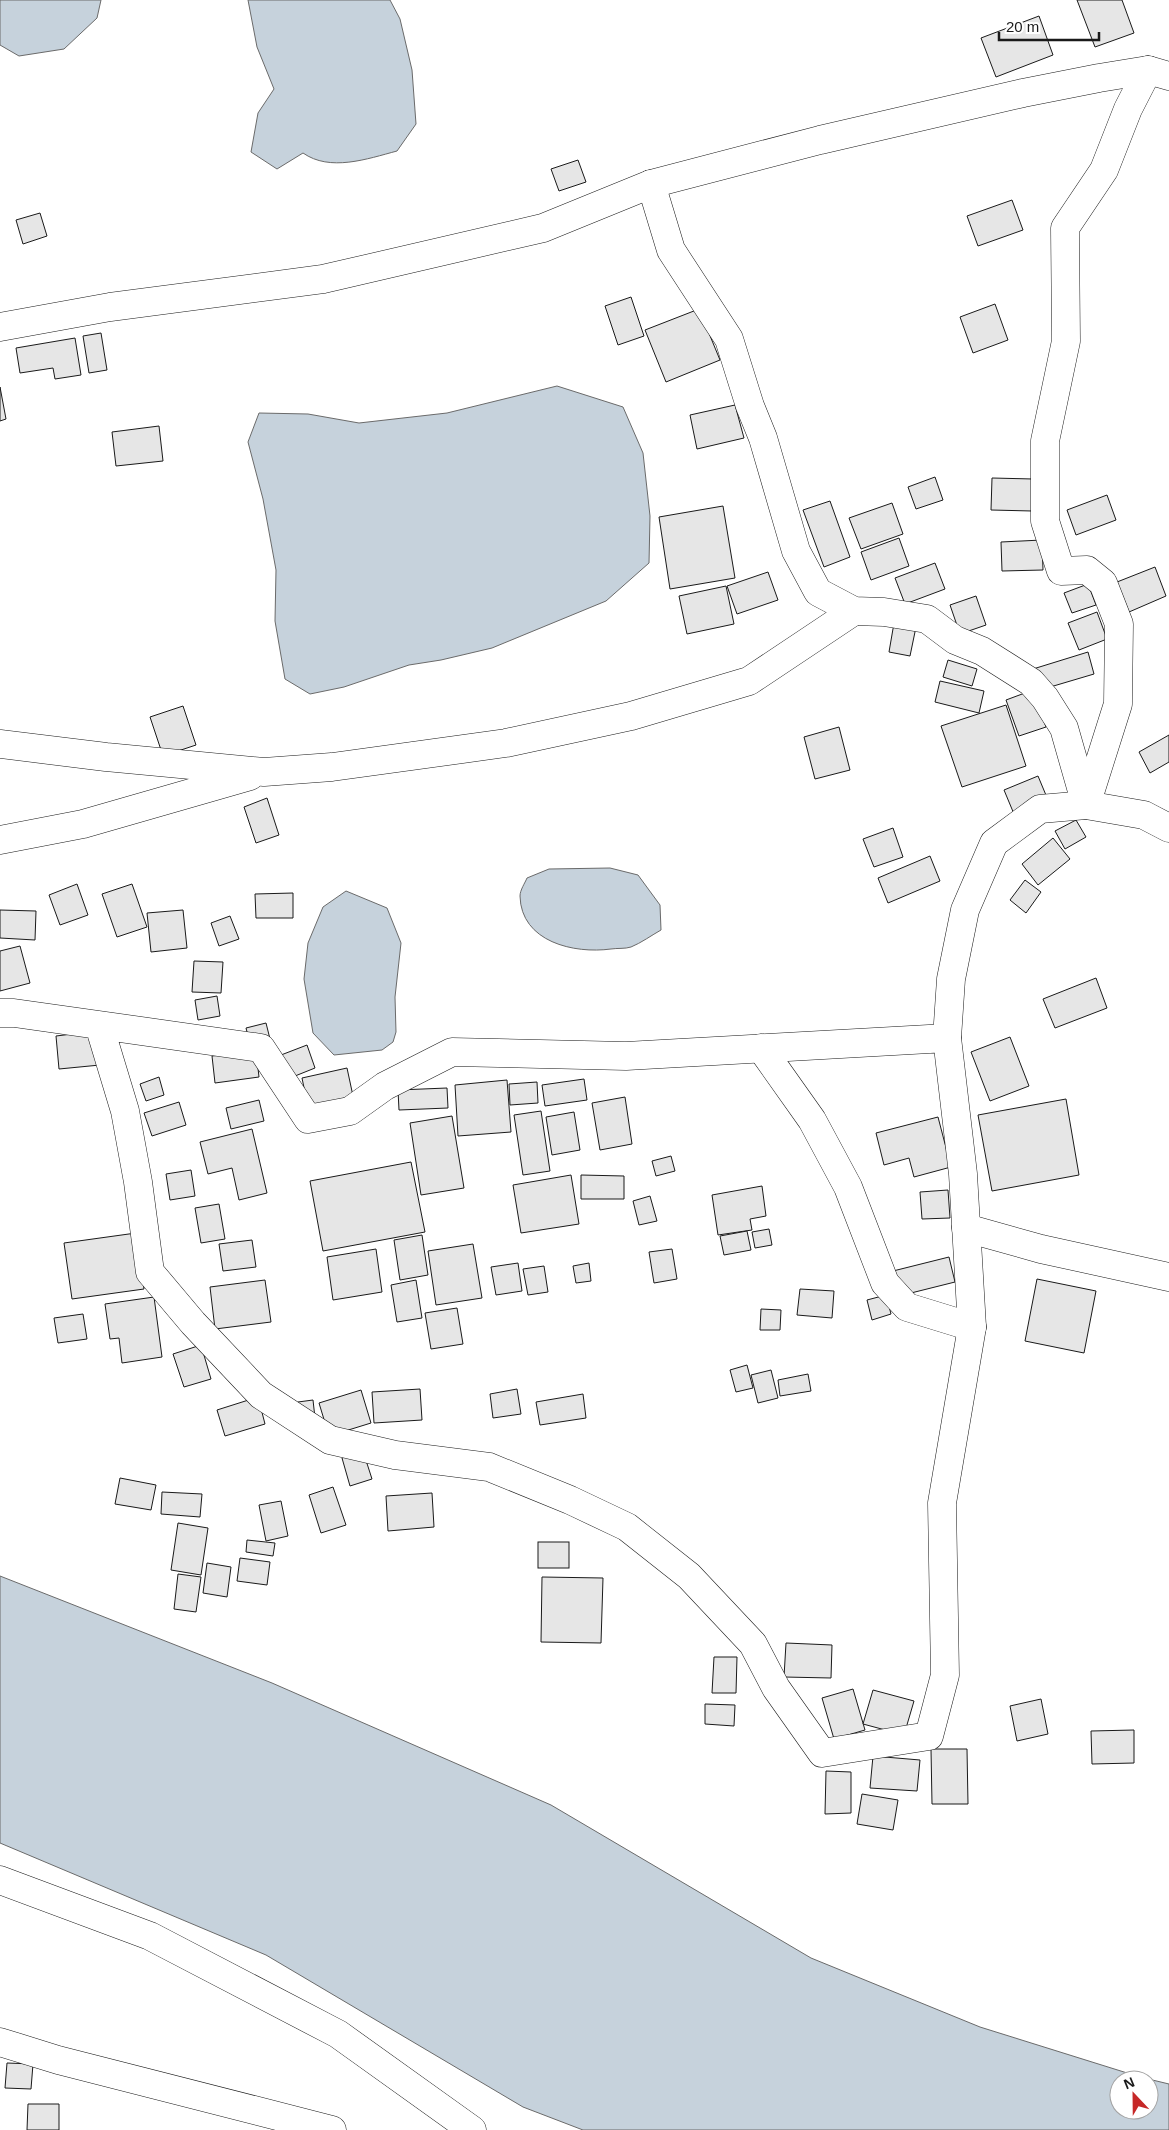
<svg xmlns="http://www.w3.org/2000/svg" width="1169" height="2130" viewBox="0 0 1169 2130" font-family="Arial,sans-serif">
<rect width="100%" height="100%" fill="#fff"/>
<g fill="#c6d2dc" stroke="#6a6a6a" fill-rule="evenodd">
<path d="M0,0H101L97,18L64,49L19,56L0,45Z"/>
<path d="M248,0H390L400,19L412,70L416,124L397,151C367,159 330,172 303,153L277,169L251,152L258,113L274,89L257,47Z"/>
<path d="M557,386L623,407L643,453L650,516L649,563L606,601L492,648L441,660L409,665L344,687L310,694L285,679L275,621L276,570L263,499L248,442L259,413L308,414L359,423L447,413Z"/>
<path d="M610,868L638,875L660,905L661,930C652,935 641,943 631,947C625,949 617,948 611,949C574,954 521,942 520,896C520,890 525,883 527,878L549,869Z"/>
<path d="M346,891L387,908L401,943L395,997L396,1032L393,1042L382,1050L334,1055L313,1033L304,979L308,943L323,907Z"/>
<path d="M0,1576L272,1683L551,1805L811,1958L980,2027L1140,2077L1169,2084V2130H583L523,2107L266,1955L0,1843ZM1119,2080H1149V2110H1119Z"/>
</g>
<g fill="#e6e6e6" stroke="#1a1a1a">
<path d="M1077,0H1122L1134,33L1095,47Z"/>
<path d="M1039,16L1053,55L996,77L981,38Z"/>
<path d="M578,160L586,182L559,191L551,169Z"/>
<path d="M1012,200L1023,230L978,246L967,216Z"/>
<path d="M40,213L47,236L23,244L16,220Z"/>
<path d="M631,297L644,336L618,345L605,306Z"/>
<path d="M995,304L1008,340L973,353L960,317Z"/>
<path d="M699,309L720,360L666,382L645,330Z"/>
<path d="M101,333L107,370L89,373L83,336Z"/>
<path d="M75,338L81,375L55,379L53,368L20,373L16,348Z"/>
<path d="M0,387L6,419L0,421Z"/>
<path d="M735,405L744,438L697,449L690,415Z"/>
<path d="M159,426L163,461L116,466L112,432Z"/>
<path d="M935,477L943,500L916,509L908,487Z"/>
<path d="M992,478L1033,479L1032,511L991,510Z"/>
<path d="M1107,495L1116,520L1076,535L1067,510Z"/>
<path d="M830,501L850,557L824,567L803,510Z"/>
<path d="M892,503L903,534L861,549L849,518Z"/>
<path d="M723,506L735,578L670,589L659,517Z"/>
<path d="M899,538L909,566L871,580L861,552Z"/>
<path d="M1042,540L1043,570L1002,571L1001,542Z"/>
<path d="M935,563L945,589L905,604L895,578Z"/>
<path d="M1155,567L1166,596L1129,612L1117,582Z"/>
<path d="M768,572L778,600L737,614L727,586Z"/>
<path d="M1088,584L1096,605L1072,613L1064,593Z"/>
<path d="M726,586L734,624L687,634L679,596Z"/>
<path d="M976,596L986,625L960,634L950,605Z"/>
<path d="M1097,612L1107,639L1079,650L1068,623Z"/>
<path d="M894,623L916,627L910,656L889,652Z"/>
<path d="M1088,652L1094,674L1040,690L1033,669Z"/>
<path d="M948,660L977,669L972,686L943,677Z"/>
<path d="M940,681L984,691L979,713L935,702Z"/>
<path d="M1033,690L1046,727L1019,736L1006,700Z"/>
<path d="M1006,705L1026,766L962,787L941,726Z"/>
<path d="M183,706L196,745L163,756L150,717Z"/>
<path d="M839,727L850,770L815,779L804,737Z"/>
<path d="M1169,735V762L1150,773L1139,752Z"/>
<path d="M1038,776L1048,800L1014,814L1004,790Z"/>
<path d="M267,798L279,835L256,843L244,807Z"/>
<path d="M1076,820L1086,837L1065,849L1055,831Z"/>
<path d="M893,828L903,857L874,867L863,839Z"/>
<path d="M1053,838L1070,859L1038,885L1022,864Z"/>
<path d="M930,856L940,881L888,903L878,878Z"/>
<path d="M1025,880L1041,892L1026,913L1010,900Z"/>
<path d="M77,884L88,915L60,925L49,895Z"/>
<path d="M132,884L147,927L117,937L102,894Z"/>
<path d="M293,893V918H256L255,894Z"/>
<path d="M0,910L36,911L35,940L0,938Z"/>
<path d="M183,910L187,948L151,952L147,913Z"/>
<path d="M230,916L239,939L219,946L211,923Z"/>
<path d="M20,946L30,983L0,991V951Z"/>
<path d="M194,961L223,962L221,993L192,992Z"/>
<path d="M1096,978L1107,1008L1055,1028L1043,999Z"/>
<path d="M217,996L220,1016L198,1020L195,1000Z"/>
<path d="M266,1023L270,1039L250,1044L246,1028Z"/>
<path d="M97,1031L100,1065L59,1069L56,1036Z"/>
<path d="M1010,1037L1029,1086L990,1101L971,1052Z"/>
<path d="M307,1045L315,1068L290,1078L281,1055Z"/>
<path d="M256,1051L259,1077L215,1083L212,1056Z"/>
<path d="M347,1068L353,1096L308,1107L302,1078Z"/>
<path d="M159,1077L164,1095L146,1101L140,1084Z"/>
<path d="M584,1079L587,1100L545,1106L542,1085Z"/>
<path d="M507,1080L511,1132L458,1136L455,1085Z"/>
<path d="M537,1082L538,1103L510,1105L509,1084Z"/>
<path d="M447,1088L448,1108L399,1110L398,1090Z"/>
<path d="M625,1097L632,1144L600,1150L592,1103Z"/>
<path d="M1066,1099L1079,1175L992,1191L978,1115Z"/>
<path d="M259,1100L264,1121L231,1129L226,1108Z"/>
<path d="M179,1102L186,1125L152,1136L144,1113Z"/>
<path d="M541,1111L550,1171L523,1175L514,1115Z"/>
<path d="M574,1112L580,1150L552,1155L546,1117Z"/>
<path d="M452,1116L464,1188L421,1195L410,1123Z"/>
<path d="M938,1117L951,1167L914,1177L909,1158L884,1165L876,1133Z"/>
<path d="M252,1129L267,1193L239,1200L232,1168L208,1174L200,1142Z"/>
<path d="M671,1156L675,1171L656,1176L652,1161Z"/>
<path d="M411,1162L425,1232L323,1251L310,1181Z"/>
<path d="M191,1170L195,1196L170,1200L166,1174Z"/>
<path d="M571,1175L579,1224L521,1233L513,1185Z"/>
<path d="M581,1175L624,1176V1199H581Z"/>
<path d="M762,1186L766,1216L750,1219L752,1230L718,1235L712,1195Z"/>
<path d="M948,1190L950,1218L922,1219L920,1192Z"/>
<path d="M650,1196L657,1221L639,1225L633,1201Z"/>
<path d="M219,1204L225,1239L201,1243L195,1208Z"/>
<path d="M769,1229L772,1245L755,1248L752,1232Z"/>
<path d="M747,1231L751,1250L724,1255L720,1236Z"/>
<path d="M136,1233L144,1289L72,1299L64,1243Z"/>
<path d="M422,1235L428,1275L400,1280L394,1240Z"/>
<path d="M252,1240L256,1267L223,1271L219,1244Z"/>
<path d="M473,1244L482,1298L436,1305L428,1251Z"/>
<path d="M376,1249L382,1292L333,1300L327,1257Z"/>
<path d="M672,1249L677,1279L654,1283L649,1252Z"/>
<path d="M949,1257L955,1282L899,1296L893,1271Z"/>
<path d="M518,1263L522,1291L496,1295L491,1267Z"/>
<path d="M589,1263L591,1281L576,1283L573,1266Z"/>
<path d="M544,1266L548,1292L528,1295L523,1269Z"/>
<path d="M1037,1279L1096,1291L1084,1353L1025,1341Z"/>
<path d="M265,1280L271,1322L215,1329L210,1287Z"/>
<path d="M416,1280L422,1318L397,1322L391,1285Z"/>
<path d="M800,1289L834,1291L832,1318L797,1315Z"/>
<path d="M886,1295L891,1314L872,1320L867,1300Z"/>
<path d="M154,1297L162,1357L122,1363L119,1338L110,1339L105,1304Z"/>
<path d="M457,1308L463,1344L431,1349L425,1313Z"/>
<path d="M761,1309L781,1310L780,1330H760Z"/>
<path d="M83,1314L87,1339L58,1343L54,1318Z"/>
<path d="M201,1345L211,1379L184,1387L173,1354Z"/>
<path d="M747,1365L753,1388L736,1392L730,1370Z"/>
<path d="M771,1370L778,1398L758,1403L751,1375Z"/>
<path d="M808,1374L811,1391L780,1396L778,1380Z"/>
<path d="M420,1389L422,1420L374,1423L372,1392Z"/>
<path d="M517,1389L521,1414L493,1418L490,1394Z"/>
<path d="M361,1390L371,1423L329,1436L319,1403Z"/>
<path d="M583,1394L586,1418L540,1425L536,1402Z"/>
<path d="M258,1397L265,1424L225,1436L217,1410Z"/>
<path d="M313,1400L315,1418L300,1419L298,1402Z"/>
<path d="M363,1451L372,1479L350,1486L342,1458Z"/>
<path d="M120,1478L156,1485L151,1510L115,1504Z"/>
<path d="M333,1487L346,1525L321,1533L309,1495Z"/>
<path d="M162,1492L202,1494L200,1517L161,1514Z"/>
<path d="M432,1493L434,1527L388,1531L386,1496Z"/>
<path d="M281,1501L288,1536L266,1541L259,1505Z"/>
<path d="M178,1523L208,1528L201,1575L171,1570Z"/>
<path d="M247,1540L275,1543L273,1556L246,1552Z"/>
<rect x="538" y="1542" width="31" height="26"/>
<path d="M240,1558L270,1562L267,1585L237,1581Z"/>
<path d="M207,1563L231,1567L227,1597L203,1593Z"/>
<path d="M178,1574L201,1577L196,1612L174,1609Z"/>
<path d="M542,1577L603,1578L601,1643L541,1642Z"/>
<path d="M786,1643L832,1645L831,1678L784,1677Z"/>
<path d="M714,1657H737L736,1693H712Z"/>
<path d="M853,1689L865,1730L834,1739L822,1698Z"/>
<path d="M873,1690L914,1701L904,1735L863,1724Z"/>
<path d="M1041,1699L1048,1734L1017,1741L1010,1706Z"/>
<path d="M705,1704L735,1705L734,1726L705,1724Z"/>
<path d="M1134,1730V1763L1092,1764L1091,1731Z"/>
<path d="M931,1749H967L968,1804H932Z"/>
<path d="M873,1756L920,1760L917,1791L870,1788Z"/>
<path d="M826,1771L851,1772V1813L825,1814Z"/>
<path d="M862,1794L898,1800L893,1830L857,1824Z"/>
<path d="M7,2063L33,2064L31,2089L5,2088Z"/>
<path d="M28,2104H59V2130H27Z"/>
</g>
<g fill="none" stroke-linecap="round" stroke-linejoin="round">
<g stroke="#1a1a1a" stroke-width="29">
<g id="street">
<path d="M651,184L671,250L729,339L750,406L763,438L796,551L818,592L854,611L884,612L927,619L955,640L982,651L1031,682L1045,698L1064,728L1086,805"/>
<path d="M0,327L110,307L323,279L543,228L651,184L820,140L1023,93L1099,78L1148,70L1169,76"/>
<path d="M0,744L106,757L264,772L332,767L506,743L631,716L749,681L854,611"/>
<path d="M1086,805L1118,704L1119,624L1103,583L1087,570L1061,571L1045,521V441L1066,341L1065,228L1104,170L1128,109L1148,70"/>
<path d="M0,840L83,824L250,776"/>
<path d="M0,1013H14L261,1048L308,1119L350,1111L385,1086L452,1052L626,1056L947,1038L963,1174L972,1327L942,1503L945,1675L929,1736L822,1753L776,1688L753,1644L689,1576L627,1527L570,1500L489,1467L395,1455L330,1440L261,1395L193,1323L150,1272L138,1182L125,1111L99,1025"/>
<path d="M947,1038L951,979L965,910L994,843L1040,809L1086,805L1144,815L1169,828"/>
<path d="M761,1048L812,1120L848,1187L885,1283L907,1307L972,1327"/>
<path d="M966,1228L1041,1249L1169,1277"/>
<path d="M0,1880L150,1936L338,2034L472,2130"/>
<path d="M0,2042L58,2060L332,2130"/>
</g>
</g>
<use href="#street" stroke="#fff" stroke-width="28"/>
</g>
<g transform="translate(1134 2095) rotate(338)"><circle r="24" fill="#ffffff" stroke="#a3a3a3"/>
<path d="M0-4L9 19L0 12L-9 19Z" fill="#c62828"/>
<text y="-8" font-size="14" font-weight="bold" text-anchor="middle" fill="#1a1a1a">N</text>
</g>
<path d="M999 32v8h100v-8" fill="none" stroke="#1a1a1a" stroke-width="2.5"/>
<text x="1006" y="32" font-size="15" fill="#1a1a1a" stroke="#ffffff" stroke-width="4" paint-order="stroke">20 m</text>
</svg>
